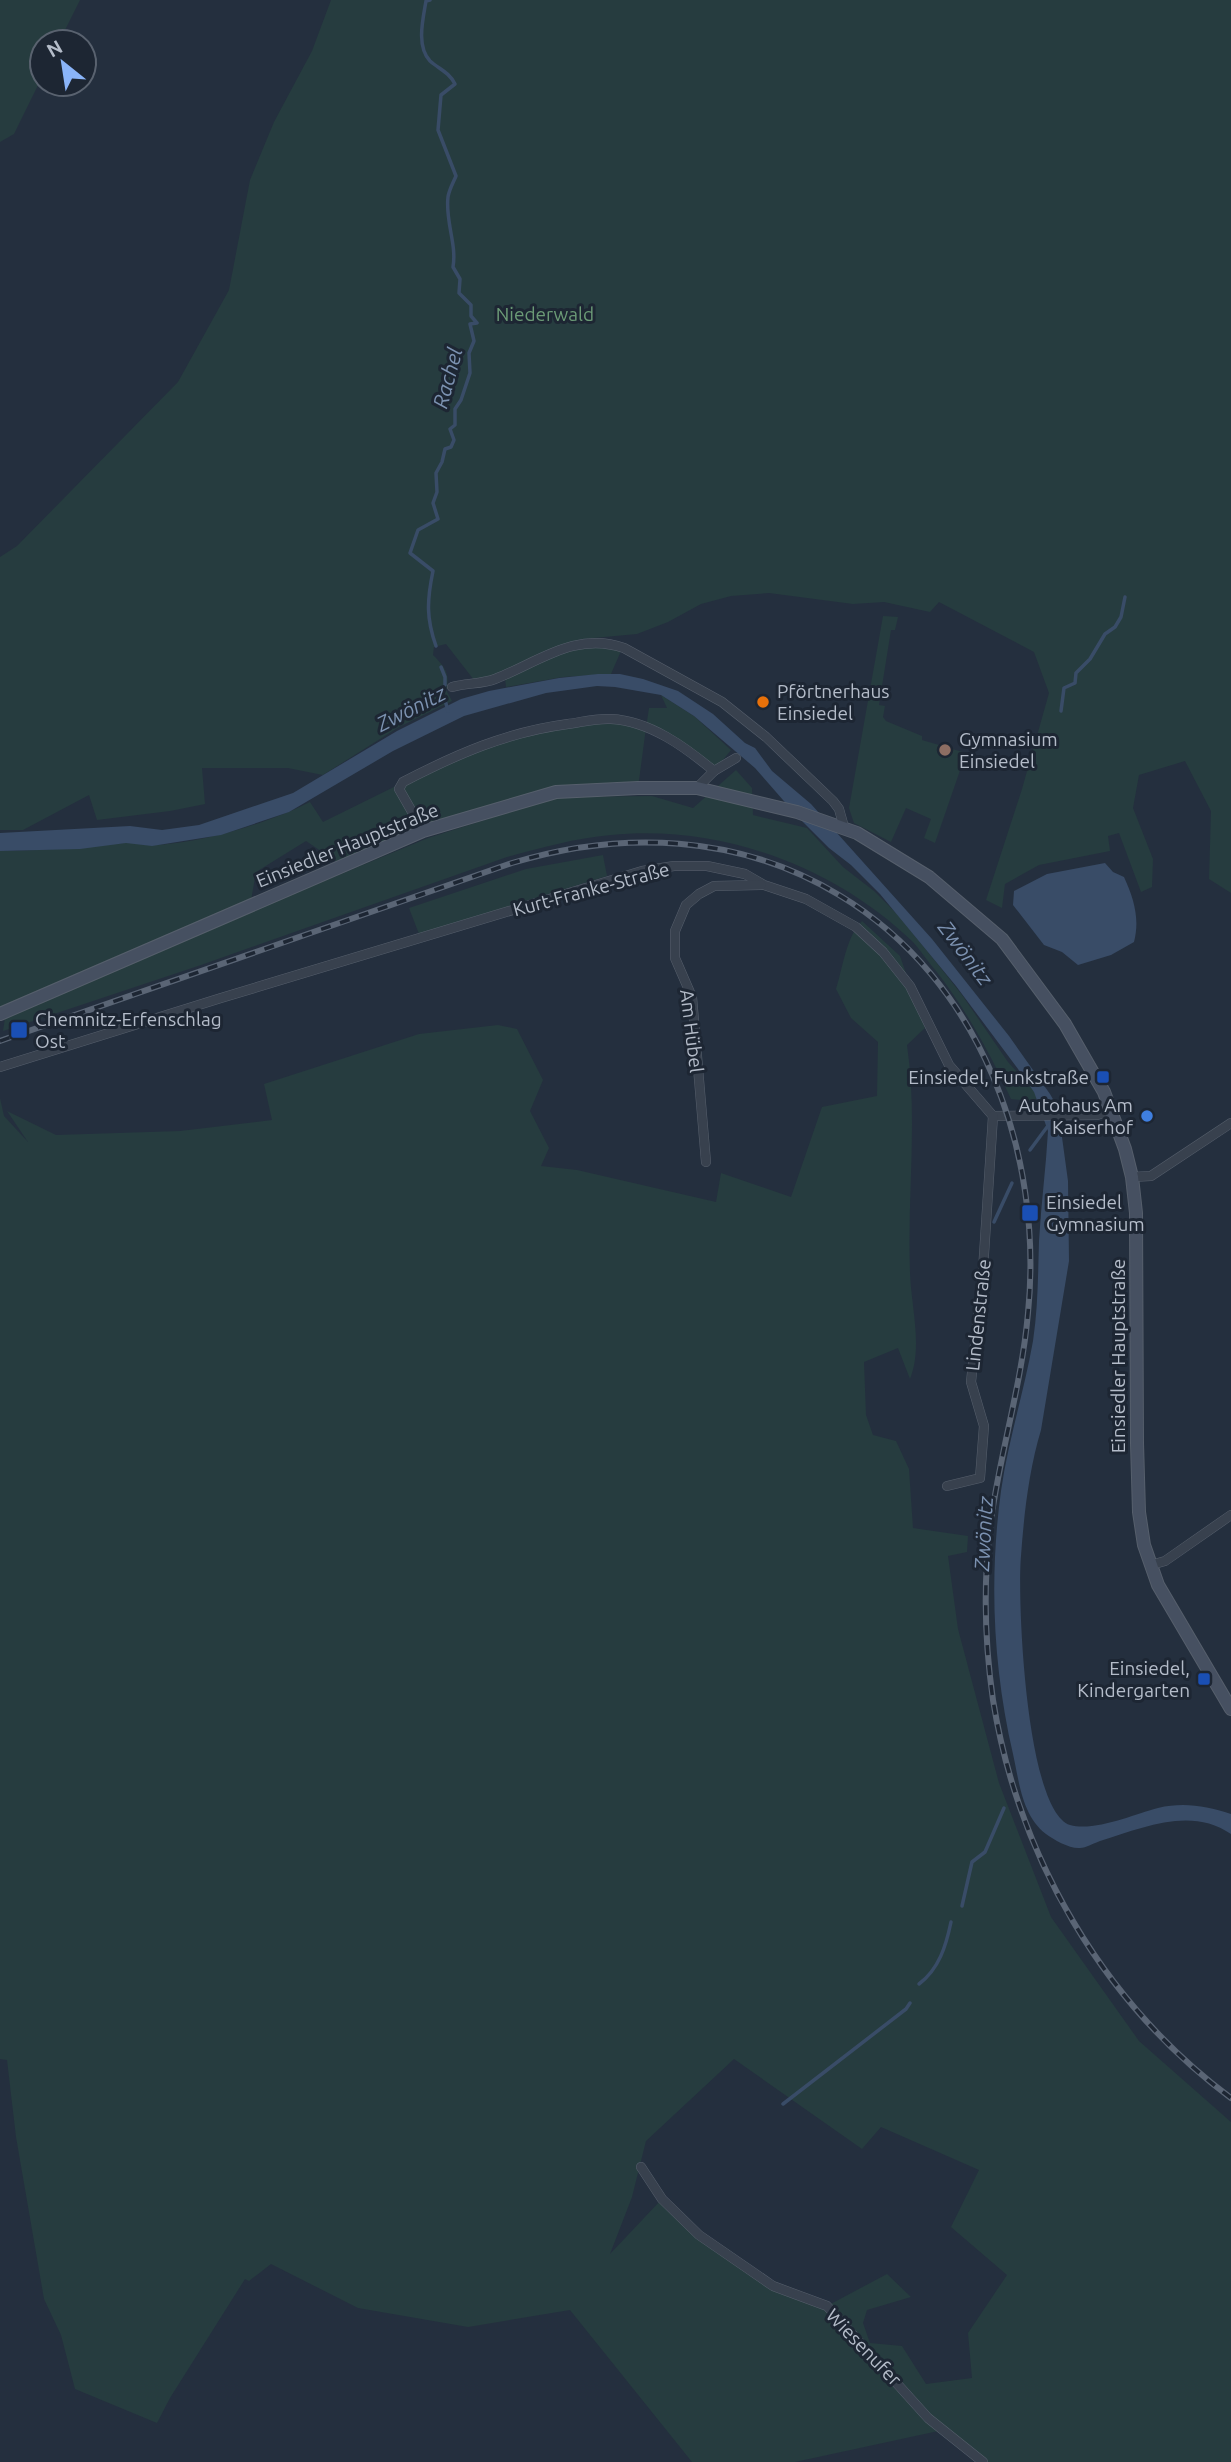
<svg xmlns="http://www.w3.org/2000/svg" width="1231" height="2462" viewBox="0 0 1231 2462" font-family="Ubuntu,sans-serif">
<rect width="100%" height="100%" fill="#242f3e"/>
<g fill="#263c3f" fill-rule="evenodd">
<path d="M0,0H80L59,42H42V77L14,134L0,142Z"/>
<path d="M331,0H1231V893L1209,879L1211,811L1185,761L1139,775L1133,808L1153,859L1152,887L1141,892L1119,833L1108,836L1110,851L1039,865L1005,884L1002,908L986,900L1022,789L1049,693L1034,652L939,602L930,612L884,602L853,604L769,593L731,596L701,604L668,622L637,634L582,639L564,644L492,676L474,680L446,644L434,647L433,655C444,666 451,674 446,690L452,701L399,727L323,775L288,768H202L205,804L170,811L97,820L89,795L23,830H0V557L17,546L178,382L229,290L250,180L274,122L312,51Z"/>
<path d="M883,616L898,617L895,630H891L879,705L885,706L883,717L886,721L922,736V740L966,753L935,843L924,838L931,819L906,808L891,842L854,823L849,808Z"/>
<path d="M600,645L621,651L611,674L563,677L506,687L505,678L568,650Z"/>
<path d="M661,695L694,716L731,750L714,771L646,728L638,788L556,792L424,831L343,866L306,841L256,872L249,912L428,838L557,797L652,796L693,808L736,770L752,788L753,815L807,828L843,867L874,891L897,914L936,962L962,995L1008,1062L1040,1097L1031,1101L1011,1099C990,1053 967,1011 936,971C928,962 921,951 913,942C834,866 720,824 611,835C575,838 541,848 507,857L201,965L3,1031L5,1018L0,1014V851C42,851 82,847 124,843C135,842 145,846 156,845C205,842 266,824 310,802L323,822L481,744L598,720L646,728L649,708H667Z"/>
<path d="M603,855L607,876L419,934L409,908L526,869Z"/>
<path d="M862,921L900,956L925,1028L907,1045C918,1120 907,1196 910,1272C911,1307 923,1346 910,1379L898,1348L864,1362L866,1415L873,1435L896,1441L909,1469L913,1528L968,1536L967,1552L948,1556L958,1629L999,1783L1051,1917L1139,2041L1231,2122V2462H983L943,2430L795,2462H692L570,2310L468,2327L358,2308L271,2264L249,2281L245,2279L170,2398L157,2423L75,2389L61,2335L44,2299L16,2137L7,2060L0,2059V1098L4,1116L28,1142L7,1111L56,1135L180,1131L272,1120L264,1084L419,1034L498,1025L517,1029L543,1080L530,1111L549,1148L541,1166L577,1170L716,1202L721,1173L791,1197L822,1107L877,1096L878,1042L851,1018L836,989C843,967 846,937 862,921ZM734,2059L862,2149L881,2127L979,2170L951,2227L1007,2275L968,2333L972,2378L926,2384L902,2346L870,2343L863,2323L867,2310L911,2297L887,2274L827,2306L773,2286L680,2218L662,2199L610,2254L632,2197L646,2141Z"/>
</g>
<g fill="#394c67">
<path d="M598,674H620L643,679L678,691L713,714L745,743L755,748L772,771L811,804L932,939L1009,1036L1050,1094L1058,1108L1068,1181L1069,1261L1041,1430C1029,1470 1024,1514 1021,1556C1017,1599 1026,1811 1070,1825C1094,1832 1135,1814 1158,1808C1184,1802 1206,1806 1231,1814V1834C1191,1806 1142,1828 1100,1841C1094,1843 1086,1848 1080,1848C1070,1849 1054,1840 1046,1834C1022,1816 1019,1781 1013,1754C993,1667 989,1579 1001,1491C1008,1441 1024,1392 1033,1341C1038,1308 1038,1275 1039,1241C1041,1204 1046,1168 1048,1131L1034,1092L1018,1069L956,986L880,894L851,865L829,848L797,816L755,768L694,716L661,695L615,687L597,686L546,693L464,716L393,751L289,812L221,835L152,846L126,843L80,849L0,851V833L130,826L162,830L199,825L293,793L397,731L461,699L489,691L559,678Z"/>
<path d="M1105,863L1113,872L1124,877C1134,899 1140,919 1134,942L1111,955L1078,965L1062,952L1044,945L1013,905L1014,891L1047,874Z"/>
</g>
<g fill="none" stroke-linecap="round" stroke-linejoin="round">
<g stroke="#394c67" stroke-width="3.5">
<path d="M430,0L426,1C423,19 416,46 430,61C439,69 449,72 455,84L441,95L438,130L456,176C453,183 449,190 448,197C445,221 457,244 453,267L460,279L459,293L471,305V316L477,323L470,324L474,341L469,353L470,373L461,400L455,409V425L450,429L454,440L451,447L445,449L442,462L436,473L437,492L433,503L438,519L418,530L410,553L433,571C427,600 426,618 436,646"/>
<path d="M441,667L445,677V685"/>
<path d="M445,700L448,711"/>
<path d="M1061,711L1064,688L1075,683L1076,673L1090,659L1105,634L1115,627L1121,617L1125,597"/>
<path d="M1030,1150L1050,1123"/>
<path d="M994,1222L1012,1183"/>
<path d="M962,1906L972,1862L985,1852L1004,1808"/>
<path d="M919,1984C939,1969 946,1946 951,1922"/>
<path d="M783,2104L906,2009L910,2003"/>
</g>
<g stroke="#565f6c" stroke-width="10">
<g id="street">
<path d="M452,687C466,683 482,684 495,679C539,662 575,631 624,648L722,702L766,737L833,801L839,809L844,827"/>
<path d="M697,788L714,771L736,758"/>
<path d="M423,831L399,789L403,782C457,754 507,732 568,724C582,722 597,718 611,719C650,721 685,747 714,771"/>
<path d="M0,1067L221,998L642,871L674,866H707L745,874L764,885L806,899L856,927L883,952L910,986L949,1065L993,1116L1097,1115L1112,1110"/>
<path d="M706,1162L692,997L675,958V931L686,905L699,894L714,886L761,885"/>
<path d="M1132,1177L1151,1176L1231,1123"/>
<path d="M947,1486L980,1478L984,1426L971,1382L983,1270L993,1116"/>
<path d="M1151,1565L1165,1561L1231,1515"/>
<path d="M641,2167L662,2199L699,2235L773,2286L827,2306L928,2418L983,2462"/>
</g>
</g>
<g stroke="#565f6c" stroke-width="14">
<path id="secondary" d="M0,1014L423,831L556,792L638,788H697L797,812L857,833L929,877L1002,939L1065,1024L1104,1092L1125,1149L1132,1177L1136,1213L1137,1443L1139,1512L1144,1545L1158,1585L1231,1709"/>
</g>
<use href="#street" stroke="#38414e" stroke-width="9"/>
<use href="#secondary" stroke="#465061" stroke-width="12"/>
<g stroke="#5a6575" stroke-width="6">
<path id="rail" d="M0,1041L512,863C621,830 739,834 839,895C981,980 1044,1153 1028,1313C1022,1381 1002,1446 992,1513C983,1575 984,1638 993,1700C1018,1856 1103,2003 1231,2098"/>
</g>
<use href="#rail" stroke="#1d2633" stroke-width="3.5" stroke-dasharray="10" stroke-linecap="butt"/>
</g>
<circle fill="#e8710a" stroke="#1d2633" stroke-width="2.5" cx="763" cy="702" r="7"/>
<circle fill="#8d6e63" stroke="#1d2633" stroke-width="2.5" cx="945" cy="750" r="7"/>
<g fill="#1a4fb4" stroke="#1d2633" stroke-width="2.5">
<rect x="10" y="1021" width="18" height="18" rx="3.5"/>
<rect x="1096" y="1070" width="14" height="14" rx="3.5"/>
<rect x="1021" y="1204" width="18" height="18" rx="3.5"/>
<rect x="1197" y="1672" width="14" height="14" rx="3.5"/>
</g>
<circle fill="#3f7fe0" stroke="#1d2633" stroke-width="2.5" cx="1147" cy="1116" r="7"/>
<g text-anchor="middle" stroke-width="6" stroke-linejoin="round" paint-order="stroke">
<g font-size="19" fill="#6b9a76" stroke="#1d2633">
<text x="545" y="321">Niederwald</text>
</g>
<g font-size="19" fill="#b4bcc9" stroke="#1d2633" text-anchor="start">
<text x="777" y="698">Pförtnerhaus<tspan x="777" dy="22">Einsiedel</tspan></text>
<text x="959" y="746">Gymnasium<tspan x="959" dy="22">Einsiedel</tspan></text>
<text x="35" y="1026">Chemnitz-Erfenschlag<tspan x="35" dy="22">Ost</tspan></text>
<text x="1089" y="1084" text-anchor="end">Einsiedel, Funkstraße</text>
<text x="1133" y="1112" text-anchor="end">Autohaus Am<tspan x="1133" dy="22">Kaiserhof</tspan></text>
<text x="1046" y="1209">Einsiedel<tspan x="1046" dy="22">Gymnasium</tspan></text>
<text x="1190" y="1675" text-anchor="end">Einsiedel,<tspan x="1190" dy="22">Kindergarten</tspan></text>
</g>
<g font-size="19" fill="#b4bcc9" stroke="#1d2633">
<text transform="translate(347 845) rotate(-22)" y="7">Einsiedler Hauptstraße</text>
<text transform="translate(591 889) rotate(-15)" y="7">Kurt-Franke-Straße</text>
<text transform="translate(692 1031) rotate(83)" y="7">Am Hübel</text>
<text transform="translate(978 1315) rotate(-84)" y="7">Lindenstraße</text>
<text transform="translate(1118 1356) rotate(-90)" y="7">Einsiedler Hauptstraße</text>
<text transform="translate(864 2347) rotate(46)" y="7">Wiesenufer</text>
</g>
<g font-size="21" font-style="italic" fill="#7c92b1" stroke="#1d2633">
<text transform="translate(448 378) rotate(-75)" y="7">Rachel</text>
<text transform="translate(411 709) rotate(-27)" y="7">Zwönitz</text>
<text transform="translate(965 953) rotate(53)" y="7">Zwönitz</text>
<text transform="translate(984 1534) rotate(-87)" y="7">Zwönitz</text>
</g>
</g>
<g transform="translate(63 63) rotate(330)"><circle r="33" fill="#1d2633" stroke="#59626f" stroke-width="2"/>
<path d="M0-5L12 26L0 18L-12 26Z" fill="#8ab4f8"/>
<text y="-10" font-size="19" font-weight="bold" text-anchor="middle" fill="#b4bcc9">N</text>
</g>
</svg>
